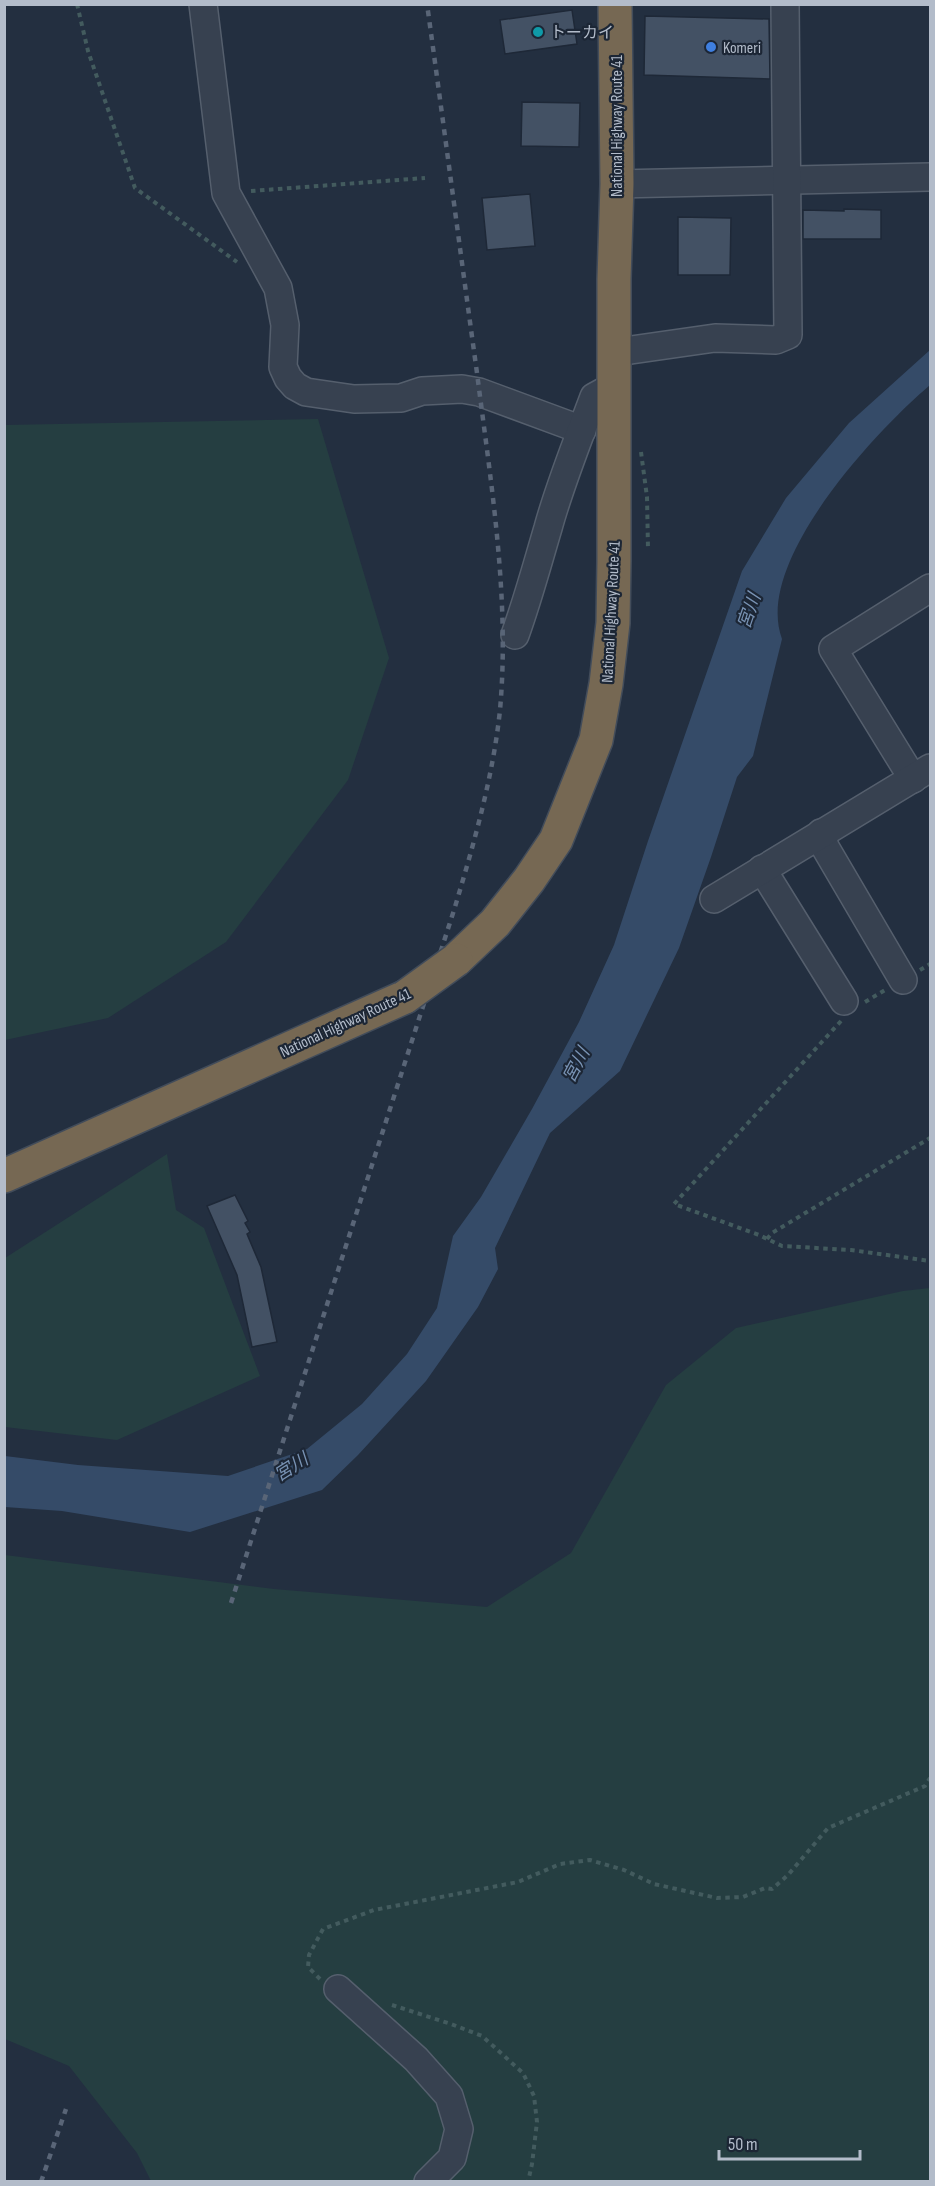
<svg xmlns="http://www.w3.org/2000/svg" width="935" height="2186" viewBox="0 0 935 2186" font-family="'Sofia Sans Condensed','Noto Sans JP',sans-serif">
<rect width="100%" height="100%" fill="#232f40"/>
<g fill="#253e41">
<path d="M318,419L389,658L348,780L226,942L108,1018L5,1040V425Z"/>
<path d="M167,1154L176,1210L204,1228L260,1376L117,1440L5,1427V1258Z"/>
<path d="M930,1288V2181H151L137,2153L69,2066L5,2039V1555L274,1589L487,1607L571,1553L666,1385L736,1328L903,1291Z"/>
</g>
<path fill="#354b68" d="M930,350V385C876,431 753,562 782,639L753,756L737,777L711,857L679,948L620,1071L550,1133L495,1248L498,1269L478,1307L426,1381L358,1455L322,1490L190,1532L62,1511L5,1507V1456L78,1465L228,1476L307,1449L362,1404L407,1354L437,1308L453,1236L481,1197L532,1109L579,1022L614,945L648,841L742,571L786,498L849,423Z"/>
<g fill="#435164" stroke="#1e2837" stroke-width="1.5">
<path d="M572,10L577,44L505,54L500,20Z"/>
<path d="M645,16L769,19L770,79L644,75Z"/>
<path d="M522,102L580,103L579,147L521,146Z"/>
<path d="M530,194L535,246L487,250L482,198Z"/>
<path d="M844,209L881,210V239H803V210L844,211Z"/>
<path d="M678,217L731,218L730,275H678Z"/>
<path d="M235,1195L248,1221L245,1223L250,1232L247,1234L261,1267L277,1342L252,1347L237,1275L207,1206Z"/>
</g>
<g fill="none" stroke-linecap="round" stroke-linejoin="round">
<g stroke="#555f6d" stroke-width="30">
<g id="minor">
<path d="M203,4L226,193L278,288L285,325L283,367L288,378L295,386L306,392L354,399L401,398L422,391L462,389L479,392L582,430"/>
<path d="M617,184L930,177"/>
<path d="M631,350L715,338L776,340L788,335L785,4"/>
<path d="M515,635C528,599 537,565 548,528C560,484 578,440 594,397L614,386"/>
<path d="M913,779L833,649L930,588"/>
<path d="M821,833L825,847L903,980"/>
<path d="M762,869L844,1001"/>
<path d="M714,899L930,768"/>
<path d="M338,1989L416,2059L449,2096L459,2129L452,2158L428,2182"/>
</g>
</g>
<g stroke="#424c5a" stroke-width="36">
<g id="highway">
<path d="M456,960L495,923L529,880L556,840L596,740L606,684L613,623L614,561V279L617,184L615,4"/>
<path d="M4,1176L405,997"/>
</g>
</g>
<g stroke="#435b5e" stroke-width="4" stroke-dasharray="4.5 4.5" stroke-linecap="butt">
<path d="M77,4L88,51L135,188L237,262"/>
<path d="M251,191L425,178"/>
<path d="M641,452L647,497L648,549"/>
<path d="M920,970L930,964"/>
<path d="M865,1002L885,990"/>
<path d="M841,1021L674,1204L759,1235L782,1246L851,1250L930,1261"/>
<path d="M767,1239L772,1233L930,1138"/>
<path d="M320,1979L308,1967L309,1955L323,1929L374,1910L518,1882L560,1864L590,1860L624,1870L654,1884L717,1898L743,1897L765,1888L772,1889L788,1875L828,1828L925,1786L930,1778"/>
<path d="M392,2005L451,2024L482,2036L523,2073L534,2096L537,2122L532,2164L528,2182"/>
</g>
<use href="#minor" stroke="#374150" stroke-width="27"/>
<use href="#highway" stroke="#766853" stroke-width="33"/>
<g stroke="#596577" stroke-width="4.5" stroke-dasharray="6 6" stroke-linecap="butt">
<path d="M231,1603L455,907C474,843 493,777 500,710C510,598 491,484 477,373C460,250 444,127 427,4"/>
<path d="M41,2182L66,2109"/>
</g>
<g stroke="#424c5a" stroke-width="36" stroke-linecap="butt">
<path id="highway-bridge" d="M405,997L456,960"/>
</g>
<use href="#highway-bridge" stroke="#766853" stroke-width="33"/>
</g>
<circle fill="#0f9aa8" stroke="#1c2635" stroke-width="2" cx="538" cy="32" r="6"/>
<circle fill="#3f7fe0" stroke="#1c2635" stroke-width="2" cx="711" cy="47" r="6"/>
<g text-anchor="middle" stroke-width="4.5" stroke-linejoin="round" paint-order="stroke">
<g font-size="16" fill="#b3bcca" stroke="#1c2635" text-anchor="start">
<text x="550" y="38">トーカイ</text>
<text x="723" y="53">Komeri</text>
</g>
<g font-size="16" fill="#b3bcca" stroke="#1c2635">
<text transform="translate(616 126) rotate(-90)" y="6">National Highway Route 41</text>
<text transform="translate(610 612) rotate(-87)" y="6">National Highway Route 41</text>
<text transform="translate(345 1022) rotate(-25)" y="6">National Highway Route 41</text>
</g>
<g font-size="18" font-style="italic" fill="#7993b4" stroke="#1c2635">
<text transform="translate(749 611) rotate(-71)" y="6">宮川</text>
<text transform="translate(576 1065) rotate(-62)" y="6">宮川</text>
<text transform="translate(291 1467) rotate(-32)" y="6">宮川</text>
</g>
</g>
<rect width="935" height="2186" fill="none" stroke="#b3bcca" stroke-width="12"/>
<path d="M719 2150v9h141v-9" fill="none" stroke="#b3bcca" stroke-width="3"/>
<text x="728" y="2150" font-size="18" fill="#b3bcca" stroke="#1c2635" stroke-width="4.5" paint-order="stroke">50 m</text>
</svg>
